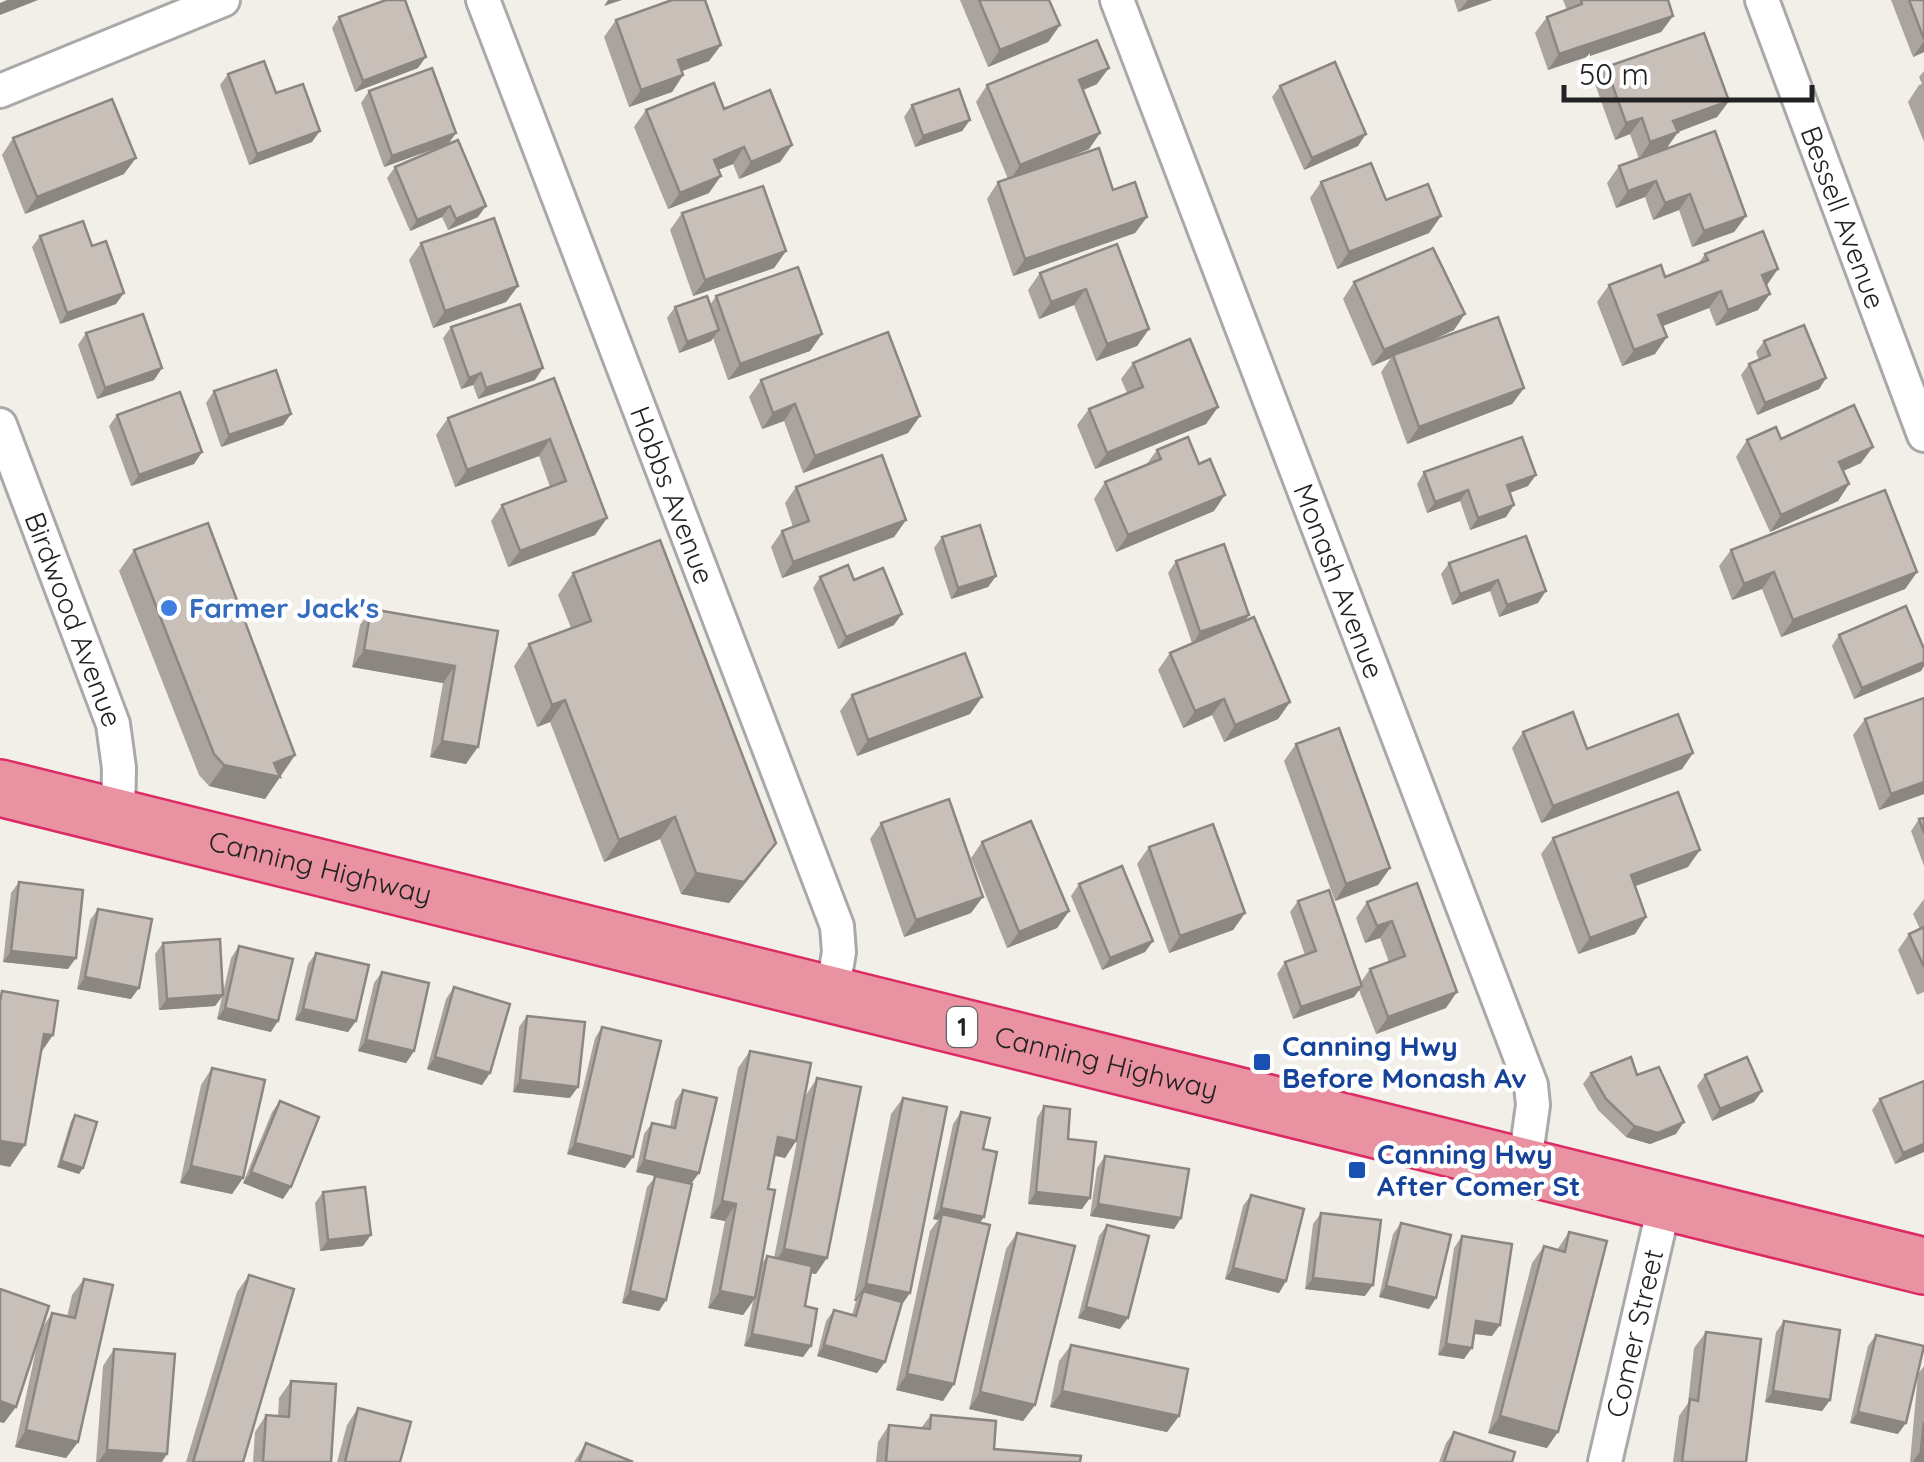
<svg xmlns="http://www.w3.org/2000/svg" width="1924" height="1462" viewBox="0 0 1924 1462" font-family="Quicksand,sans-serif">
<rect width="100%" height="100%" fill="#f2efe9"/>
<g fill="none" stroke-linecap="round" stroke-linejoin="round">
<g stroke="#a9a9a9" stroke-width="38">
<g id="street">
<path id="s1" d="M483,0L837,926L839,952L832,994"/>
<path id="s2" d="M1117,0L1531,1085L1533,1105L1524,1169"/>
<path id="s3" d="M1762,0L1924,435"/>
<path d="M0,91L223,0"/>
<path id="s4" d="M0,425L113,724L119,768L118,817"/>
<path id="s5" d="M1605,1462L1665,1202"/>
</g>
</g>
<g stroke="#dc2a67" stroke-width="60">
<g id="highway">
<path id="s6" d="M0,788L1924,1266"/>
</g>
</g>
<use href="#street" stroke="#fff" stroke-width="32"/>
<use href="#highway" stroke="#e892a2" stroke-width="55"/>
</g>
<g fill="#aba49e">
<path d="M960,0H1049L1060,25L1048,42L988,67Z"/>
<path d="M1454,0H1492L1458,12Z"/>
<path d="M1563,0H1668L1673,16L1661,32L1548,70L1535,33L1547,17L1567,10Z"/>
<path d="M1891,0H1924V52L1913,57Z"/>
<path d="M339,17L418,68L355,92L332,28Z"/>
<path d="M616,20L721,45L709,61L682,71L683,75L672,92L629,107L604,37Z"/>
<path d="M1606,67L1729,101L1717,117L1678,132L1666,149L1746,216L1734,232L1692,247L1679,210L1653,220L1645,197L1616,208L1607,183L1619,166L1639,159L1630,134L1615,140L1595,84Z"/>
<path d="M1924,71V142L1908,102L1919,85L1922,84L1919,77Z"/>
<path d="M228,74L276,93L312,142L249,165L220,85Z"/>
<path d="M1097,84L1083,90L1100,133L1089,149L1058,162L1113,190L1147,217L1135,233L1013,276L987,199L998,182L1008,179L976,102L987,85Z"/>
<path d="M1280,86L1358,146L1304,170L1272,97Z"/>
<path d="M369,91L456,133L448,144L384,167L361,103Z"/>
<path d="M912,105L970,120L962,131L915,147L904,117Z"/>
<path d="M724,109L792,145L780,162L739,179L733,164L718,170L709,193L668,209L634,127L646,110Z"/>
<path d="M13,138L124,174L25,214L2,155Z"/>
<path d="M395,167L478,217L448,230L442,217L410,231L387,178Z"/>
<path d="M1321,182L1441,216L1429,233L1337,269L1310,198Z"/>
<path d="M682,213L786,251L774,268L693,296L670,230Z"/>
<path d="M40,236L92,246L116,304L60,324L32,247Z"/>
<path d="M421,243L518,286L506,302L433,328L409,260Z"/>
<path d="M1117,244L1149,329L1137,346L1096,361L1074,305L1039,319L1028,290L1040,273Z"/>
<path d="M1705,254L1767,285L1758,310L1716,326L1709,308L1663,326L1655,354L1622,366L1597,302L1609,285L1665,277L1698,264Z"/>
<path d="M1354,282L1454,330L1419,346L1524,388L1512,404L1407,444L1381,372L1391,358L1372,366L1343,299Z"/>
<path d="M716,296L822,334L810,351L728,380L713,338L711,341L679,353L667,318L675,307L710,305Z"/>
<path d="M451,327L535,380L478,399L473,385L461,389L443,338Z"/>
<path d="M86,333L162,368L154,380L97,399L78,345Z"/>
<path d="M1764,341L1826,378L1819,389L1757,415L1741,375L1749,364L1759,360L1756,352Z"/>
<path d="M1133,363L1218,407L1206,424L1095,469L1077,425L1089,409L1127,393L1121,379Z"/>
<path d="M554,378L607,518L595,535L508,567L491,521L502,505L550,487L539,456L455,487L436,435L448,418Z"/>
<path d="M761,380L920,416L908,433L803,473L784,421L762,429L749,397Z"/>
<path d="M214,391L291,414L283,425L221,447L206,403Z"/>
<path d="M117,415L202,452L194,464L131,486L109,426Z"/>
<path d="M1781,439L1861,463L1843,471L1849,484L1838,501L1770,532L1736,457L1747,440Z"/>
<path d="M1157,450L1214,511L1116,552L1094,499L1105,482L1146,465Z"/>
<path d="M1424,472L1528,486L1509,493L1506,517L1470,530L1460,501L1427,513L1417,484Z"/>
<path d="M796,487L906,520L894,537L782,578L771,547L782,531L793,527L785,503Z"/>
<path d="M1526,536L1538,603L1499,617L1490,591L1452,605L1441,574L1449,563Z"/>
<path d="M942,537L996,576L988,587L951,599L934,548Z"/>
<path d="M134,550L295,755L265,799L209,786L199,775L119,571Z"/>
<path d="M1731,550L1917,572L1905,589L1781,637L1762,589L1732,600L1719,566Z"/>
<path d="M1176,561L1245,621L1290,702L1278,719L1224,742L1212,715L1183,728L1158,670L1170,653L1192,643L1168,573Z"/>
<path d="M573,573L760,865L729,903L681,894L660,839L604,862L550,722L537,727L514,666L529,644L571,628L558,595Z"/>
<path d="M820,577L854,580L894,625L838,649L813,588Z"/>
<path d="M371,609L498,631L466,764L430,757L443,683L352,667L360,625Z"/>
<path d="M1839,635L1924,649V666L1921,671L1854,699L1832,646Z"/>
<path d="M852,695L970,714L857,756L840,711Z"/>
<path d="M1865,719L1924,794L1879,810L1853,735Z"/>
<path d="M1523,732L1587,749L1693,753L1682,769L1541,823L1512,748Z"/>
<path d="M1296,744L1390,868L1378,885L1335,901L1284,761Z"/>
<path d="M1924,818V866L1911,831L1919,819Z"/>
<path d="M881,823L971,913L904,937L870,839Z"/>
<path d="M1553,838L1688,867L1635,886L1646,917L1635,934L1578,954L1541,854Z"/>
<path d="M982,842L1069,911L1057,928L1007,948L971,858Z"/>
<path d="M1149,847L1245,913L1233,930L1169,953L1137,864Z"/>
<path d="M19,882L68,969L3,962L11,893Z"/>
<path d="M1417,883L1446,1008L1376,1034L1359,990L1354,997L1293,1019L1277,974L1285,962L1305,955L1290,912L1298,901L1361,982L1370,969L1389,962L1380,938L1365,943L1356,918L1367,902Z"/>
<path d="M1079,884L1153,941L1145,952L1102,970L1071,896Z"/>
<path d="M1924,899V992L1917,995L1898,950L1909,934L1920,929L1913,914Z"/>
<path d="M98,909L131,999L77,989L90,920Z"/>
<path d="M163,943L223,993L231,958L239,946L271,1032L217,1019L222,997L215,1006L159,1010L155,954Z"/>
<path d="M316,953L356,1021L348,1032L295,1020L308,964Z"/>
<path d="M382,972L414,1051L406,1063L358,1051L374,983Z"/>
<path d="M454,987L490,1073L482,1085L427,1069L446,999Z"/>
<path d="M527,1016L570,1098L513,1092L519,1027Z"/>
<path d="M602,1027L625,1168L567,1154L595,1038Z"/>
<path d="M750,1051L796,1141L785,1158L774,1155L768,1189L761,1265L767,1256L774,1258L806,1095L817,1078L816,1274L811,1273L805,1306L811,1346L803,1357L744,1346L753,1301L743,1315L708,1308L725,1221L710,1218L738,1068Z"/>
<path d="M212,1068L243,1178L232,1194L180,1183L201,1085Z"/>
<path d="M1591,1073L1637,1075L1676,1134L1650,1144L1626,1137L1598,1110L1583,1084Z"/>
<path d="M1705,1075L1762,1091L1754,1102L1712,1121L1697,1086Z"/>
<path d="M1924,1081V1152L1895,1164L1872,1110L1880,1099Z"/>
<path d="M683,1090L692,1184L666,1300L659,1311L622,1303L647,1187L656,1176L636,1172L644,1134L652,1123L670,1127L675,1101Z"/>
<path d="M903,1098L901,1306L885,1362L877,1373L817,1356L826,1321L834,1310L852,1315L856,1301H854L891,1114Z"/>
<path d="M280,1101L283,1199L243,1183L272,1112Z"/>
<path d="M1044,1106L1082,1209L1028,1204L1037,1118Z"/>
<path d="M961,1112L983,1149L980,1222L954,1384L943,1401L896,1390L930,1231L938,1220L933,1219L953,1124Z"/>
<path d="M75,1115L83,1168L79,1174L57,1167L71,1121Z"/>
<path d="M1105,1156L1181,1218L1174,1229L1090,1216L1097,1168Z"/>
<path d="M323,1192L363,1246L320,1251L315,1203Z"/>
<path d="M1251,1195L1286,1281L1279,1293L1225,1279L1243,1206Z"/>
<path d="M1321,1213L1365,1296L1305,1289L1313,1224Z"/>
<path d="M1401,1223L1429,1309L1379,1297L1393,1234Z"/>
<path d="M1107,1225L1120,1329L1078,1318L1099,1236Z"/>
<path d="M1569,1232L1547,1448L1488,1433L1532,1263L1544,1246L1557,1250Z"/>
<path d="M1017,1233L1035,1405L1023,1421L969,1409L1006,1249Z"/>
<path d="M1462,1236L1492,1336L1474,1334L1464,1359L1438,1355L1454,1248Z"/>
<path d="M249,1275L243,1462H186L237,1292Z"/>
<path d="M84,1279L78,1442L66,1458L15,1447L39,1336L4,1423L0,1422V1289L42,1328L52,1313L67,1317L72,1295Z"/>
<path d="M1784,1321L1830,1400L1822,1411L1765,1402L1776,1332Z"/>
<path d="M1706,1332L1746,1462H1673L1679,1416L1688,1403L1694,1348Z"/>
<path d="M1876,1335L1898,1434L1850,1423L1868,1346Z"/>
<path d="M1071,1345L1179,1416L1167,1432L1050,1407L1059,1361Z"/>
<path d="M114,1349L162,1462H96L103,1366Z"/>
<path d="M1924,1366V1462H1910L1918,1374Z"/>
<path d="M291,1381L331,1462H253L255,1432L266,1415L278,1416L279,1398Z"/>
<path d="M358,1408L400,1462H337L347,1425Z"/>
<path d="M931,1415L994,1449L1080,1462H876L878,1442L889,1425L921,1428Z"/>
<path d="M1454,1432L1512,1462H1439L1446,1443Z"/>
<path d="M586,1443L633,1462H574Z"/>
</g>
<g fill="#8b8681">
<path d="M7,0H38L0,15V3Z"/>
<path d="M608,0H622L604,6Z"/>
<path d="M1468,0H1492L1458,12Z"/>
<path d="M1673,16L1661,32L1548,70L1559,54Z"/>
<path d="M1060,25L1048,42L988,67L1000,50Z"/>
<path d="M1924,41V52L1913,57Z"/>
<path d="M721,45L709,61L666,77L678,60Z"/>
<path d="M426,57L418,68L355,92L363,81Z"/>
<path d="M1109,68L1097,84L1067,97L1079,80Z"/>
<path d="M683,75L672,92L629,107L641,90Z"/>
<path d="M1729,101L1717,117L1662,138L1673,121Z"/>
<path d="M1642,118L1630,134L1615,140L1626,123Z"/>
<path d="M970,120L962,131L915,147L923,136Z"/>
<path d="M320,131L312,142L249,165L257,154Z"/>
<path d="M1678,132L1666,149L1639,159L1650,142Z"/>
<path d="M456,133L448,144L384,167L392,156Z"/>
<path d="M1100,133L1089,149L1009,182L1020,165Z"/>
<path d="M1366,134L1358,146L1304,170L1312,158Z"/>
<path d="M792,145L780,162L739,179L751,162Z"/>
<path d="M744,147L733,164L702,176L714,160Z"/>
<path d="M136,158L124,174L25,214L37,197Z"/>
<path d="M721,176L709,193L668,209L680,193Z"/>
<path d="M1656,181L1645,197L1616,208L1628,191Z"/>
<path d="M1690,194L1679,210L1653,220L1665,203Z"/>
<path d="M450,206L442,217L410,231L417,220Z"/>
<path d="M486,206L478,217L448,230L456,219Z"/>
<path d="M1441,216L1429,233L1337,269L1349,252Z"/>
<path d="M1746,216L1734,232L1692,247L1704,231Z"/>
<path d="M1147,217L1135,233L1013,276L1025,259Z"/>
<path d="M786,251L774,268L693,296L705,280Z"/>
<path d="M1778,269L1767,285L1762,275Z"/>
<path d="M518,286L506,302L433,328L445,311Z"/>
<path d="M1086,289L1074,305L1039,319L1051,302Z"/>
<path d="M1721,291L1709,308L1647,332L1658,315Z"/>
<path d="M124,293L116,304L60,324L67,313Z"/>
<path d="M1770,294L1758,310L1716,326L1728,310Z"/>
<path d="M1465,314L1454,330L1394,357L1393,355L1391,358L1372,366L1384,350Z"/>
<path d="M1149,329L1137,346L1096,361L1107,344Z"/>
<path d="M719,330L711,341L679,353L687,342Z"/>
<path d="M822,334L810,351L728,380L740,364Z"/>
<path d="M1667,337L1655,354L1622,366L1634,350Z"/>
<path d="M162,368L154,380L97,399L105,388Z"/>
<path d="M543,368L535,380L478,399L486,388Z"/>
<path d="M481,373L473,385L461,389L469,378Z"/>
<path d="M1826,378L1819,389L1757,415L1765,403Z"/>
<path d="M1524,388L1512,404L1407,444L1419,427Z"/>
<path d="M795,404L784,421L762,429L773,413Z"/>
<path d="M1218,407L1206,424L1095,469L1107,453Z"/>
<path d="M291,414L283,425L221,447L229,435Z"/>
<path d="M920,416L908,433L803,473L815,456Z"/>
<path d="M550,439L539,456L455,487L467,470Z"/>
<path d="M1873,447L1861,463L1827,478L1839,462Z"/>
<path d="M202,452L194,464L131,486L139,475Z"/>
<path d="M1536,475L1528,486L1499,497L1507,485Z"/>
<path d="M1849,484L1838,501L1770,532L1781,515Z"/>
<path d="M1468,490L1460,501L1427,513L1435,502Z"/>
<path d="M1225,495L1214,511L1116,552L1128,535Z"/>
<path d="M1514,505L1506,517L1470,530L1478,518Z"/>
<path d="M607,518L595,535L508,567L520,551Z"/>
<path d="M906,520L894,537L782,578L793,562Z"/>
<path d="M1774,572L1762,589L1732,600L1744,584Z"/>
<path d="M1917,572L1905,589L1781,637L1793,620Z"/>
<path d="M996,576L988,587L951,599L958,588Z"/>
<path d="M1498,580L1490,591L1452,605L1460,594Z"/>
<path d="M1546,591L1538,603L1499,617L1507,605Z"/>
<path d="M902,614L894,625L838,649L846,637Z"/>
<path d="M1249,615L1241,627L1193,644L1200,632Z"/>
<path d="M364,650L455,666L443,683L352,667Z"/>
<path d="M1924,662V666L1921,671L1854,699L1862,688Z"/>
<path d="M982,697L970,714L857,756L868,740Z"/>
<path d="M1224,699L1212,715L1183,728L1195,711Z"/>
<path d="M565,700L550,722L537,727L552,705Z"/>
<path d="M1290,702L1278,719L1224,742L1235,725Z"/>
<path d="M442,741L478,747L466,764L430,757Z"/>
<path d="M1693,753L1682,769L1541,823L1553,806Z"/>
<path d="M295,755L265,799L209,786L224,765L274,763Z"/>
<path d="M1924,782V794L1879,810L1891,794Z"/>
<path d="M675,817L660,839L604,862L619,840Z"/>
<path d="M776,843L760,865L729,903L681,894L696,873Z"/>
<path d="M1700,850L1688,867L1619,892L1631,875Z"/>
<path d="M1390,868L1378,885L1335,901L1346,884Z"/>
<path d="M983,897L971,913L904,937L916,920Z"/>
<path d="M1069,911L1057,928L1007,948L1019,932Z"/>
<path d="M1245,913L1233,930L1169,953L1180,936Z"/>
<path d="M1646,917L1635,934L1578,954L1590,938Z"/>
<path d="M1392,921L1380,938L1365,943L1377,926Z"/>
<path d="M1153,941L1145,952L1102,970L1110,958Z"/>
<path d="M11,951L76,958L68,969L3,962Z"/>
<path d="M85,977L139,988L131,999L77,989Z"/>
<path d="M1362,986L1354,997L1293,1019L1301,1007Z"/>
<path d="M1457,992L1446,1008L1376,1034L1388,1017Z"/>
<path d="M223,995L215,1006L159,1010L167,999Z"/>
<path d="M225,1008L278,1021L271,1032L217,1019Z"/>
<path d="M303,1009L356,1021L348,1032L295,1020Z"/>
<path d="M44,1034L53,1035L38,1057Z"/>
<path d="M366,1040L414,1051L406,1063L358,1051Z"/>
<path d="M435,1057L490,1073L482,1085L427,1069Z"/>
<path d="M520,1080L578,1087L570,1098L513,1092Z"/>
<path d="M1762,1091L1754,1102L1712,1121L1720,1109Z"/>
<path d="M1684,1122L1676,1134L1650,1144L1626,1137L1634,1126Z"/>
<path d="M778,1137L796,1141L785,1158L766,1154Z"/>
<path d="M0,1141L25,1145L10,1167L0,1165Z"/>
<path d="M575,1143L633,1157L625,1168L567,1154Z"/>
<path d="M1924,1144V1152L1895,1164L1903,1153Z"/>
<path d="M644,1160L699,1173L691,1184L636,1172Z"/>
<path d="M61,1161L83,1168L79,1174L57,1167Z"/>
<path d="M191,1166L243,1178L232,1194L180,1183Z"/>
<path d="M251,1172L291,1187L283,1199L243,1183Z"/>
<path d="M1036,1192L1090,1198L1082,1209L1028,1204Z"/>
<path d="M722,1201L736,1204L725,1221L710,1218Z"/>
<path d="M1098,1204L1181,1218L1174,1229L1090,1216Z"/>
<path d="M941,1208L984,1217L976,1228L942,1214L938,1220L933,1219Z"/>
<path d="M371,1235L363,1246L320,1251L328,1240Z"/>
<path d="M784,1249L827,1258L816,1274L772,1266Z"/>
<path d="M1233,1268L1286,1281L1279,1293L1225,1279Z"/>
<path d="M1313,1278L1373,1285L1365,1296L1305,1289Z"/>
<path d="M866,1284L910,1293L899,1309L863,1291L856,1301H854Z"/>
<path d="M1386,1286L1436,1298L1429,1309L1379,1297Z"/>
<path d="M630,1291L666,1300L659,1311L622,1303Z"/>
<path d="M720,1291L755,1298L743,1315L708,1308Z"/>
<path d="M1086,1307L1128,1318L1120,1329L1078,1318Z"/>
<path d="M1476,1321L1500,1325L1492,1336L1468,1333Z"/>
<path d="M752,1334L811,1346L803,1357L744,1346Z"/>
<path d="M1446,1344L1472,1348L1464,1359L1438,1355Z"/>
<path d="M824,1345L885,1362L877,1373L817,1356Z"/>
<path d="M907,1374L954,1384L943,1401L896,1390Z"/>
<path d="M1062,1391L1179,1416L1167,1432L1050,1407Z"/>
<path d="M1773,1391L1830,1400L1822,1411L1765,1402Z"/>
<path d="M980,1392L1035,1405L1023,1421L969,1409Z"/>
<path d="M0,1401L16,1407L4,1423L0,1422Z"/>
<path d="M1858,1412L1906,1423L1898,1434L1850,1423Z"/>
<path d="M1500,1416L1558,1432L1547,1448L1488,1433Z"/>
<path d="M26,1430L78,1442L66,1458L15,1447Z"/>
<path d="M107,1450L167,1454L162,1462H98Z"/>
<path d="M1921,1450H1924V1462H1913Z"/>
</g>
<g fill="#c7bfb8" stroke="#8b8681" stroke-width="2.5">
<path d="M386,0H405L426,57L363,81L339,17Z"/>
<path d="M672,0H705L721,45L678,60L683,75L641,90L616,20Z"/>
<path d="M979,0H1049L1060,25L1000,50Z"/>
<path d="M1581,0H1668L1673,16L1559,54L1547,17L1582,4Z"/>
<path d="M1909,0H1924V39Z"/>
<path d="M1704,33L1729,101L1673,121L1678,132L1650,142L1642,118L1626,123L1606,67Z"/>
<path d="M1097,40L1109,68L1079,80L1100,133L1020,165L987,85Z"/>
<path d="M264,61L276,93L303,84L320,131L257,154L228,74Z"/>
<path d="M1335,62L1366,134L1312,158L1280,86Z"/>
<path d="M432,68L456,133L392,156L369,91Z"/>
<path d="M714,83L724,109L770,90L792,145L751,162L744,147L714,160L721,176L680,193L646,110Z"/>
<path d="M959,89L970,120L923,136L912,105Z"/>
<path d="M112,99L136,158L37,197L13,138Z"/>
<path d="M1715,131L1746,216L1704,231L1690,194L1665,203L1656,181L1628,191L1619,166Z"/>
<path d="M458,140L486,206L456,219L450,206L417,220L395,167Z"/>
<path d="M1099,148L1113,190L1135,182L1147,217L1025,259L998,182Z"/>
<path d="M1371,163L1386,200L1428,184L1441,216L1349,252L1321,182Z"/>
<path d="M763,186L786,251L705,280L682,213Z"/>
<path d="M494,218L518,286L445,311L421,243Z"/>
<path d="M83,221L92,246L106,241L124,293L67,313L40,236Z"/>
<path d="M1763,231L1778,269L1762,275L1770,294L1728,310L1721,291L1658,315L1667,337L1634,350L1609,285L1661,265L1665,277L1708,260L1705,254Z"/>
<path d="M1117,244L1149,329L1107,344L1086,289L1051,302L1040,273Z"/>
<path d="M1433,248L1465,314L1384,350L1354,282Z"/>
<path d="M798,267L822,334L740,364L716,296Z"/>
<path d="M707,296L719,330L687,342L675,307Z"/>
<path d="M520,304L543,368L486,388L481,373L469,378L451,327Z"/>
<path d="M143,314L162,368L105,388L86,333Z"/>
<path d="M1498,317L1524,388L1419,427L1393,355Z"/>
<path d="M1804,325L1826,378L1765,403L1749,364L1770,355L1764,341Z"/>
<path d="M888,332L920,416L815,456L795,404L773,413L761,380Z"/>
<path d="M1190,339L1218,407L1107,453L1089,409L1143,387L1133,363Z"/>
<path d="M276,370L291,414L229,435L214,391Z"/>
<path d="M554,378L607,518L520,551L502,505L566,481L550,439L467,470L448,418Z"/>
<path d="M180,392L202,452L139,475L117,415Z"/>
<path d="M1854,405L1873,447L1839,462L1849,484L1781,515L1747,440L1776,427L1781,439Z"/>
<path d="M1188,437L1199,464L1210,459L1225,495L1128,535L1105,482L1161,459L1157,450Z"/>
<path d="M1522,437L1536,475L1507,485L1514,505L1478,518L1468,490L1435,502L1424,472Z"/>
<path d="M882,455L906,520L793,562L782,531L809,521L796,487Z"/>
<path d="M1885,490L1917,572L1793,620L1774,572L1744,584L1731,550Z"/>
<path d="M208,523L295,755L274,763L280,777L224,765L214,754L134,550Z"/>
<path d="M980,525L996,576L958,588L942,537Z"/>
<path d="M1526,536L1546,591L1507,605L1498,580L1460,594L1449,563Z"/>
<path d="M660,540L776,843L744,882L696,873L675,817L619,840L565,700L552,705L529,644L591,621L573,573Z"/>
<path d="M1224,544L1249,615L1200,632L1176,561Z"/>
<path d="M848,565L854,580L883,568L902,614L846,637L820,577Z"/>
<path d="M1906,606L1924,649V662L1862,688L1839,635Z"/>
<path d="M371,609L498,631L478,747L442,741L455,666L364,650Z"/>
<path d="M1254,617L1290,702L1235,725L1224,699L1195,711L1170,653Z"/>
<path d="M965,653L982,697L868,740L852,695Z"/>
<path d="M1924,698V782L1891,794L1865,719Z"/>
<path d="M1573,712L1587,749L1678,714L1693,753L1553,806L1523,732Z"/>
<path d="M1339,728L1390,868L1346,884L1296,744Z"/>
<path d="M1678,792L1700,850L1631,875L1646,917L1590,938L1553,838Z"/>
<path d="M949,799L983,897L916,920L881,823Z"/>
<path d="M1924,818V833L1919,819Z"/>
<path d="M1031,821L1069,911L1019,932L982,842Z"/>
<path d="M1213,824L1245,913L1180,936L1149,847Z"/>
<path d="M1122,866L1153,941L1110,958L1079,884Z"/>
<path d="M19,882L83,890L76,958L11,951Z"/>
<path d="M1417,883L1457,992L1388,1017L1370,969L1405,956L1392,921L1377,926L1367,902Z"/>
<path d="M1329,890L1362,986L1301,1007L1285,962L1316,951L1298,901Z"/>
<path d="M98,909L152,919L139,988L85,977Z"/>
<path d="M1924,927V967L1909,934Z"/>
<path d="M220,939L223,995L167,999L163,943Z"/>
<path d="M239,946L293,959L278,1021L225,1008Z"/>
<path d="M316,953L369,965L356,1021L303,1009Z"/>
<path d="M382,972L429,983L414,1051L366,1040Z"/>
<path d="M454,987L510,1004L490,1073L435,1057Z"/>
<path d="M2,991L58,1001L53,1035L44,1034L25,1145L0,1141V1001Z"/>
<path d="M527,1016L585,1022L578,1087L520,1080Z"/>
<path d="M602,1027L661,1041L633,1157L575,1143Z"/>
<path d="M750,1051L811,1063L796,1141L778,1137L768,1189L775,1190L755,1298L720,1291L736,1204L722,1201Z"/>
<path d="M1631,1057L1637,1075L1659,1067L1684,1122L1658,1133L1634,1126L1606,1099L1591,1073Z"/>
<path d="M1747,1057L1762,1091L1720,1109L1705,1075Z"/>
<path d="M212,1068L265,1080L243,1178L191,1166Z"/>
<path d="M817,1078L861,1087L827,1258L784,1249Z"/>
<path d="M1924,1081V1144L1903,1153L1880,1099Z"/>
<path d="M683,1090L717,1098L699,1173L644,1160L652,1123L675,1128Z"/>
<path d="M903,1098L947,1107L910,1293L866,1284Z"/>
<path d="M280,1101L319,1117L291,1187L251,1172Z"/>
<path d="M1044,1106L1070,1109L1068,1139L1096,1142L1090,1198L1036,1192Z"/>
<path d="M961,1112L990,1118L983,1149L997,1152L984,1217L941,1208Z"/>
<path d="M75,1115L97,1122L83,1168L61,1161Z"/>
<path d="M1105,1156L1189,1169L1181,1218L1098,1204Z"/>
<path d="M655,1176L692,1184L666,1300L630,1291Z"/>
<path d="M365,1187L371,1235L328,1240L323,1192Z"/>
<path d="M1251,1195L1304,1209L1286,1281L1233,1268Z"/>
<path d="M1321,1213L1381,1220L1373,1285L1313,1278Z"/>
<path d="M942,1214L990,1225L954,1384L907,1374Z"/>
<path d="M1401,1223L1451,1235L1436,1298L1386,1286Z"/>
<path d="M1107,1225L1149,1236L1128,1318L1086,1307Z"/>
<path d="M1569,1232L1607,1241L1558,1432L1500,1416L1544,1246L1565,1252Z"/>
<path d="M1017,1233L1075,1246L1035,1405L980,1392Z"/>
<path d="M1462,1236L1512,1244L1500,1325L1476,1321L1472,1348L1446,1344Z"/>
<path d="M767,1256L812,1266L805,1306L817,1309L811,1346L752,1334Z"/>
<path d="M249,1275L294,1289L243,1462H193Z"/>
<path d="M84,1279L113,1285L78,1442L26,1430L52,1313L75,1318Z"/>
<path d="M0,1289L49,1306L16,1407L0,1401Z"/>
<path d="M863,1291L902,1302L885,1362L824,1345L834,1310L856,1316Z"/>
<path d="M1784,1321L1840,1330L1830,1400L1773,1391Z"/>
<path d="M1706,1332L1761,1339L1746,1462H1682L1690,1399L1698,1401Z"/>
<path d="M1876,1335L1924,1346L1906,1423L1858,1412Z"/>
<path d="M1071,1345L1188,1369L1179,1416L1062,1391Z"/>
<path d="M114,1349L175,1354L167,1454L107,1450Z"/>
<path d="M291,1381L336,1384L331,1462H263L266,1415L289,1417Z"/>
<path d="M358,1408L411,1422L400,1462H345Z"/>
<path d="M931,1415L996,1421L994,1449L1081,1456L1080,1462H886L889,1425L930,1429Z"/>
<path d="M1924,1422V1450H1921Z"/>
<path d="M1454,1432L1515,1452L1512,1462H1444Z"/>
<path d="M586,1443L633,1462H579Z"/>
</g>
<circle fill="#3f7fe0" stroke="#fff" stroke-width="4" cx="169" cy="608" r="10"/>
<g fill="#1a4fb4" stroke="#fff" stroke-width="4">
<rect x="1252" y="1052" width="20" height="20" rx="5"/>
<rect x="1347" y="1160" width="20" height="20" rx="5"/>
</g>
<g text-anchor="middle" stroke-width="9" stroke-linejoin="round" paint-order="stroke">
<rect fill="#fff" stroke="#646464" stroke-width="2.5" x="947" y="1007" width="30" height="40" rx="8"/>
<g font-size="25" font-weight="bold" fill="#222">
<text x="962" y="1036">1</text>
</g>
<g font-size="28" fill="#222" stroke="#fff">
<text dy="10" stroke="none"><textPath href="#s3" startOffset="232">Bessell Avenue</textPath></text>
<text dy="10" stroke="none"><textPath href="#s1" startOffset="530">Hobbs Avenue</textPath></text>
<text dy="10" stroke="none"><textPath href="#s2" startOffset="622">Monash Avenue</textPath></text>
<text dy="10" stroke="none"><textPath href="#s4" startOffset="208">Birdwood Avenue</textPath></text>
<text dy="10" stroke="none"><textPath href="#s6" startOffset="330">Canning Highway</textPath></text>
<text dy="10" stroke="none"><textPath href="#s6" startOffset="1140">Canning Highway</textPath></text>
<text dy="10" stroke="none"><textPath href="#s5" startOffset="132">Comer Street</textPath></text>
</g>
<g font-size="28" font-weight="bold" fill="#366cbe" stroke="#fff" text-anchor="start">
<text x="189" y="618">Farmer Jack's</text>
</g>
<g font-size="28" font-weight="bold" fill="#164399" stroke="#fff" text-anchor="start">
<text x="1282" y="1056">Canning Hwy<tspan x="1282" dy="32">Before Monash Av</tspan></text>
<text x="1377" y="1164">Canning Hwy<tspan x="1377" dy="32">After Comer St</tspan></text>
</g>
</g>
<path d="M1564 85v15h248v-15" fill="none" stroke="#222222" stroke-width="5"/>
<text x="1579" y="85" font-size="30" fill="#222222" stroke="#ffffff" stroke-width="8" paint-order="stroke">50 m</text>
</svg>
